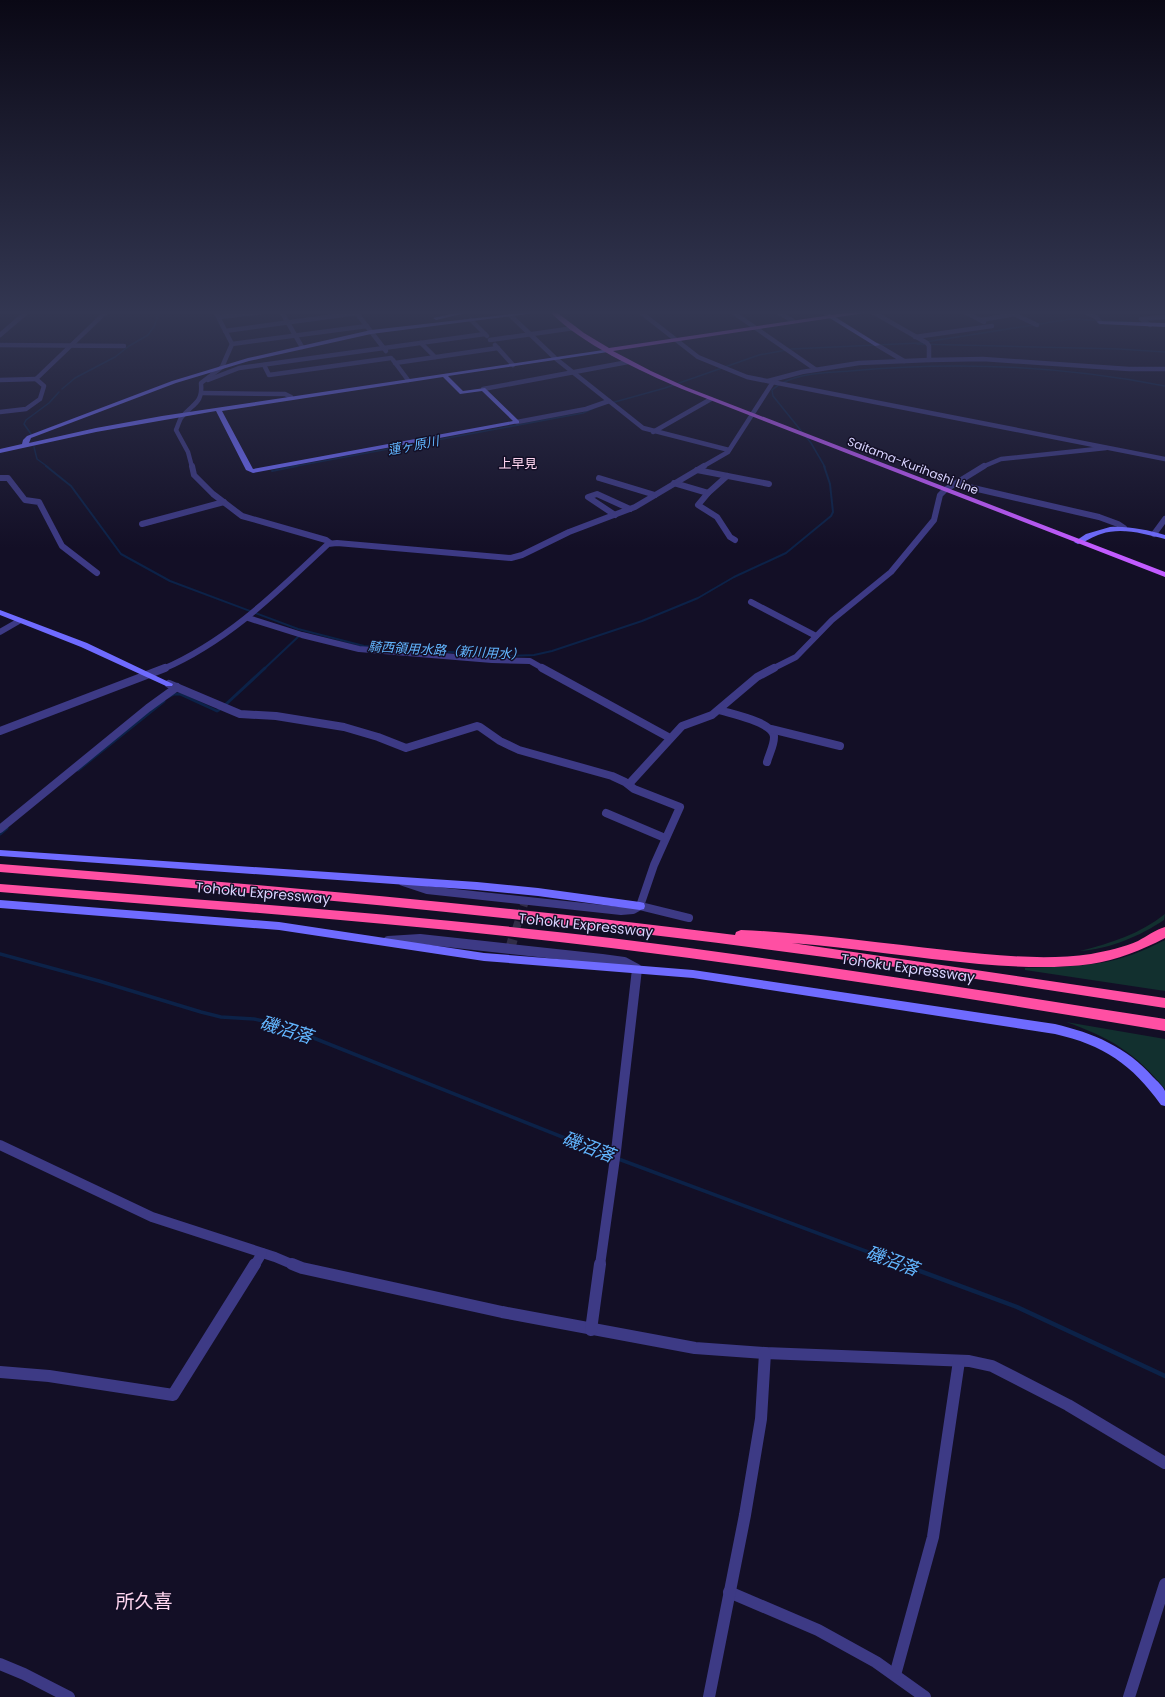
<svg xmlns="http://www.w3.org/2000/svg" width="1165" height="1697" viewBox="0 0 1165 1697" font-family="Poppins,'Noto Sans JP',sans-serif">
<rect width="100%" height="100%" fill="#130f26"/>
<g fill="#12302f">
<path d="M1165,914L1164,920C1140,936 1110,949 1080,951C1111,943 1140,934 1165,914Z"/>
<path d="M1165,940V991L1025,970V968C1050,967 1076,967 1100,963C1122,960 1145,950 1165,940Z"/>
<path d="M1066,1022L1165,1039V1089C1136,1053 1109,1037 1066,1022Z"/>
</g>
<g fill="none" stroke-linecap="round" stroke-linejoin="round">
<g stroke="#0c2248" stroke-width="1.5">
<path d="M917,344L1119,349L1165,352"/>
<path d="M62,389L75,378L115,357L129,346L148,335L155,325L158,314"/>
<path d="M611,403L665,388L759,355L792,349L919,343L1071,319L1131,322"/>
<path d="M31,434L24,424L26,420L49,403L59,392"/>
<path d="M34,447L37,459L48,467"/>
<path d="M291,467L583,413L594,408"/>
<path d="M825,467L811,443L773,396L772,390C792,372 825,373 850,371C958,361 1059,365 1165,386"/>
</g>
<g stroke="#0c2248" stroke-width="2">
<path d="M46,466L71,486L121,554L170,581L298,629L364,646L509,656L534,655L552,651L642,621L698,598L734,577L786,553L831,516L833,512L830,484L824,466"/>
<path d="M272,471L297,466"/>
<path d="M264,669L299,636"/>
</g>
<g stroke="#0c2248" stroke-width="3">
<path d="M168,697L174,694H180L217,711L219,710"/>
<path d="M224,706L265,668"/>
<path d="M78,770L164,701"/>
<path d="M0,834L7,828"/>
</g>
<path stroke="#0c2248" stroke-width="3.5" d="M0,954L99,981L201,1012L221,1017L254,1019L281,1025L605,1154L903,1265"/>
<path stroke="#0c2248" stroke-width="4.5" d="M901,1264L1017,1307L1165,1376"/>
<path stroke="#312d47" stroke-width="8" stroke-dasharray="8 4" stroke-linecap="butt" d="M516,929L525,901"/>
<path stroke="#312d47" stroke-width="10" stroke-dasharray="10 5" stroke-linecap="butt" d="M510,949L516,928"/>
<g stroke="#3d3a85" stroke-width="4.5">
<path d="M281,311L302,347"/>
<path d="M355,311L386,351"/>
<path d="M639,311L698,357L747,377L1165,459"/>
<path d="M731,311L815,369"/>
<path d="M776,311L793,321"/>
<path d="M822,311L830,316"/>
<path d="M871,311L927,343L929,346V360"/>
<path d="M963,311L984,322"/>
<path d="M1082,311L1096,317L1100,322"/>
<path d="M1010,312L1037,325"/>
<path d="M1086,312L1101,311"/>
<path d="M510,315L555,358L643,428L729,450"/>
<path d="M219,317L271,311"/>
<path d="M471,320L487,336"/>
<path d="M981,320L1015,314"/>
<path d="M1150,325L1141,319L1165,317"/>
<path d="M225,331L357,313"/>
<path d="M0,335L28,311"/>
<path d="M915,337L992,326"/>
<path d="M490,340L574,328"/>
<path d="M421,343L435,357"/>
<path d="M232,344L367,326"/>
<path d="M0,345L124,346"/>
<path d="M495,345L513,365"/>
<path d="M877,345L904,361"/>
<path d="M393,360L408,380"/>
<path d="M395,363L498,348"/>
<path d="M264,365L269,375L391,358"/>
<path d="M0,380L36,379"/>
<path d="M208,380L239,368L485,334"/>
<path d="M768,381L802,372L859,363L929,360L983,359L1129,369H1165"/>
<path d="M483,389L628,362"/>
<path d="M202,393L285,394L291,397"/>
<path d="M0,412L26,409L40,399L44,386L36,379L107,311"/>
<path d="M517,422L586,409L609,401"/>
<path d="M653,432L711,399"/>
<path d="M192,467L188,452L176,430C178,426 179,421 181,418C192,403 203,405 201,383L222,367L232,344L215,311"/>
<path d="M702,467L728,452L773,382"/>
<path d="M982,467L1001,459L1106,448"/>
</g>
<g stroke="#3d3a85" stroke-width="6">
<path d="M192,466L194,475L213,494L242,516L326,540L330,543"/>
<path d="M697,470L769,484"/>
<path d="M0,478H8L25,500L39,502L62,546L97,573"/>
<path d="M599,478L655,495"/>
<path d="M674,483L708,493L727,476"/>
<path d="M956,484L1099,517L1118,524L1124,528"/>
<path d="M708,493L698,505L717,517L730,537L735,540"/>
<path d="M615,515L588,497L597,494L630,509"/>
<path d="M142,524L224,502"/>
<path d="M1154,534L1165,519"/>
<path d="M751,602L816,636"/>
<path d="M248,618L302,635L359,649L492,660L530,661L544,669"/>
<path d="M0,632L19,621"/>
<path d="M163,669C228,641 277,592 328,544L337,543L511,558L522,555L569,532L635,507L704,466"/>
<path d="M772,669L796,657L832,620L891,572L934,520L940,495L945,490L984,466"/>
</g>
<g stroke="#3d3a85" stroke-width="8">
<path d="M542,668L670,738"/>
<path d="M169,684L240,714L276,716L344,727L378,737L406,748L477,726L480,727L500,741L519,750L612,776L625,782L634,789L680,807L654,865L640,906"/>
<path d="M719,710C731,714 774,722 774,737C774,746 769,754 767,762"/>
<path d="M771,729L840,746"/>
<path d="M0,731L165,668"/>
<path d="M629,784L682,726L712,715L757,677L774,668"/>
<path d="M606,813L665,838"/>
<path d="M0,829L148,708L177,687"/>
<path d="M403,882L427,890L621,911L633,910L640,906L689,918"/>
</g>
<g stroke="#3d3a85" stroke-width="10">
<path d="M388,941L420,939L602,959L624,962L637,969L616,1151L600,1265"/>
<path d="M0,1145L152,1217L275,1257L294,1265"/>
<path d="M255,1265L262,1253"/>
</g>
<g stroke="#3d3a85" stroke-width="12">
<path d="M292,1264L302,1268L502,1312L695,1348L765,1353L969,1361L992,1366L1068,1405L1165,1463"/>
<path d="M591,1330L600,1264"/>
<path d="M0,1372L49,1376L173,1395L255,1264"/>
<path d="M729,1592L818,1630L876,1662L925,1697"/>
<path d="M0,1664L24,1674L69,1697"/>
<path d="M895,1675L933,1537L959,1361"/>
<path d="M709,1697L745,1515L761,1419L765,1353"/>
<path d="M1129,1697L1165,1584"/>
</g>
<g fill="#6f6bff" fill-rule="evenodd">
<path d="M466,311H474L436,320L433,318Z"/>
<path d="M538,311H550L371,334L249,361L176,383L31,438L29,443L96,428L162,416L610,349V351L608,352L448,376L463,391L485,388L519,421V423L253,473L246,470L216,411L96,432L0,453V449L22,444L23,440L27,436L172,381L248,358L371,330ZM443,377L460,394L482,391L513,421L253,469L222,411Z"/>
<path d="M830,314L832,315L880,345L875,346L828,317V315Z"/>
<path d="M1098,321L1165,323V327L1100,324L1097,322Z"/>
<path d="M1110,527C1129,526 1147,530 1165,535V539C1144,534 1122,527 1101,534C1093,536 1086,542 1078,544L1074,542L1086,534Z"/>
<path d="M0,610L87,643L173,684L172,686H166L81,647L0,615Z"/>
<path d="M0,850L477,882L538,888L640,902L644,903L645,906L644,909L640,910L538,896L477,890L0,856Z"/>
<path d="M0,900L279,922L484,953L693,970L1055,1024C1093,1033 1127,1047 1153,1077C1157,1081 1163,1086 1165,1091C1165,1095 1165,1102 1165,1106L1161,1105C1132,1064 1103,1045 1055,1034L693,978L484,961L279,930L0,908Z"/>
</g>
<path fill="#c25bff" fill-rule="evenodd" d="M549,311H555L584,333L609,348L858,311H867L865,313L613,351L651,371L686,387L1165,572V577L682,389C640,371 581,344 549,311Z"/>
<g fill="#ff4fa3" fill-rule="evenodd">
<path d="M0,864C245,883 491,904 735,935L736,932L741,930C810,933 878,943 946,950C994,955 1043,961 1091,954C1107,951 1124,947 1138,941C1147,936 1155,930 1165,927V938C1142,950 1117,960 1091,964C1054,969 1016,967 979,964C916,958 854,948 792,943L1165,998V1008C1000,982 835,957 669,937C447,910 223,890 0,872Z"/>
<path d="M0,884C204,900 408,914 611,938C796,961 981,990 1165,1019V1031C981,1000 796,971 611,948C408,923 204,909 0,892Z"/>
</g>
</g>
<linearGradient id="sky" x2="0" y2="1"><stop stop-color="#0a0815"/><stop offset="0.57" stop-color="#333752"/><stop offset="1" stop-color="#333752" stop-opacity="0"/></linearGradient>
<rect width="1165" height="548" fill="url(#sky)"/>
<g text-anchor="middle" stroke-width="3" stroke-linejoin="round" paint-order="stroke">
<g font-size="12" fill="#d9d4ff" stroke="#130f26">
<text transform="translate(913 466) rotate(21)" y="4">Saitama-Kurihashi Line</text>
</g>
<g font-size="13" font-style="italic" fill="#62b6ff" stroke="#130f26">
<text transform="translate(413 445) rotate(-11)" y="5">蓮ヶ原川</text>
<text transform="translate(446 650) rotate(3)" y="5">騎西領用水路（新川用水）</text>
</g>
<g font-size="13" fill="#ffd6f0" stroke="#130f26">
<text x="518" y="468">上早見</text>
</g>
<g font-size="14" fill="#d9d4ff" stroke="#130f26">
<text transform="translate(263 893) rotate(5)" y="5">Tohoku Expressway</text>
<text transform="translate(586 925) rotate(6)" y="5">Tohoku Expressway</text>
<text transform="translate(908 968) rotate(8)" y="5">Tohoku Expressway</text>
</g>
<g font-size="18" font-style="italic" fill="#62b6ff" stroke="#130f26">
<text transform="translate(286 1030) rotate(17)" y="6">磯沼落</text>
<text transform="translate(588 1147) rotate(21)" y="6">磯沼落</text>
<text transform="translate(892 1261) rotate(20)" y="6">磯沼落</text>
</g>
<g font-size="19" fill="#ffd6f0" stroke="#130f26">
<text x="144" y="1608">所久喜</text>
</g>
</g>
</svg>
